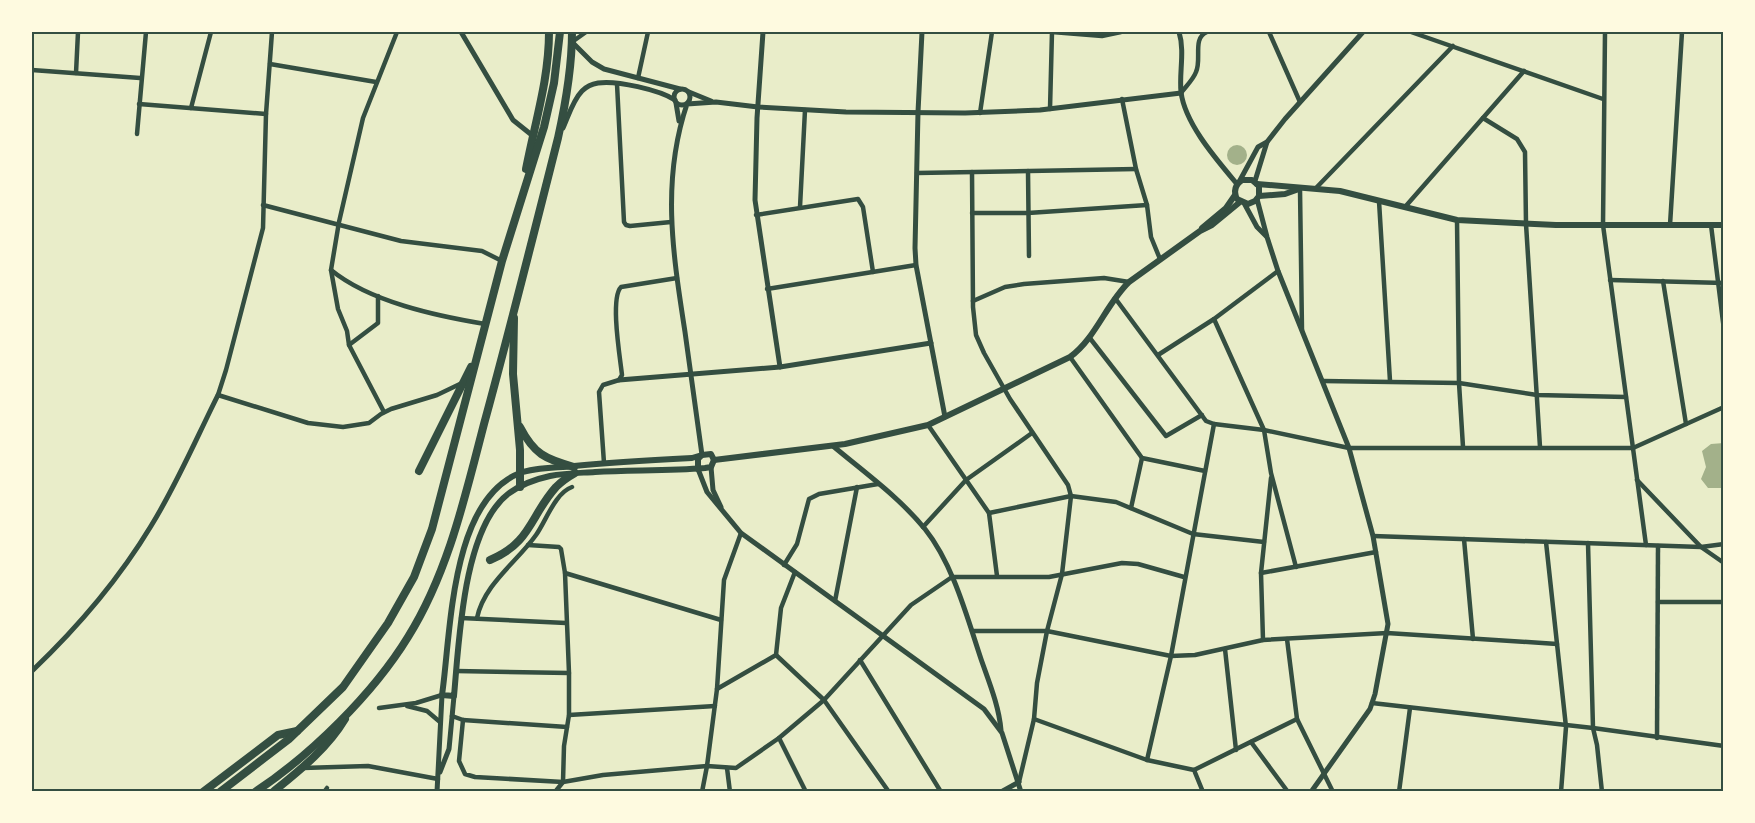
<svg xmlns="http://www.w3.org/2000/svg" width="1755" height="823" viewBox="0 0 1755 823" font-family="Roboto,sans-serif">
<rect width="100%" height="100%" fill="#e9edc9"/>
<g fill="#a3b18a">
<circle cx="1237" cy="155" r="10"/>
<path d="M1724,443L1723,488H1708L1701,479L1706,467L1702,451L1711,444Z"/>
</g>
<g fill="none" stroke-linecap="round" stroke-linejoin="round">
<g stroke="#344e41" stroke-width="4.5">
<path d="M272,32L266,114L263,228L226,370L218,395L308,423L343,427L369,423L381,414L391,409L437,395L462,383"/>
<path d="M1052,32L1102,36L1121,32"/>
<path d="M1269,32L1300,102"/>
<path d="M1411,32L1603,99"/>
<path d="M1605,32L1603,225L1646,545"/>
<path d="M572,42L586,32"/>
<path d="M270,64L376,82"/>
<path d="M32,70L140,78"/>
<path d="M76,73L78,32"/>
<path d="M638,78L648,32"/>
<path d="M617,84L624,222L626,225L630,226L671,222"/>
<path d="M1181,93C1186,86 1193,80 1196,72C1202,59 1192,38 1207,32"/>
<path d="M1122,99L1136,169L1147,205L1151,237L1160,259"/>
<path d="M139,104L266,114"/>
<path d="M191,108L211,32"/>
<path d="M1050,109L1052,32"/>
<path d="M980,113L992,32"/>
<path d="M1483,118L1517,139L1525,152L1526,224L1540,447"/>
<path d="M137,134L146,32"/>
<path d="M1028,171L1029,256"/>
<path d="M972,172L973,307L976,335L984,353L1010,399L1068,485L1071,496L1062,574L1047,631L1037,683L1034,719L1019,782"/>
<path d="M917,173L1136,169"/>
<path d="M1316,188L1453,46"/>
<path d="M1300,189L1302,330"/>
<path d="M1379,201L1390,381"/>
<path d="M263,205L401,241L482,251L502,261"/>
<path d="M800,207L805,110"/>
<path d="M1405,207L1524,71"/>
<path d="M972,213H1028L1147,205"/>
<path d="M756,215L858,199L863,207L873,272"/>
<path d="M1457,220L1459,383L1463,447"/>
<path d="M1670,225L1682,32"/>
<path d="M1711,225L1724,330"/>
<path d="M331,270C370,302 437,316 485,324"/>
<path d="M1610,280L1724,283"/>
<path d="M1663,281L1686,424"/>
<path d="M767,289L916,265"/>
<path d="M1115,298L1206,421L1214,424L1264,430L1349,448H1633L1724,407"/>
<path d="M973,301L1005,287L1024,284L1104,278L1129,282"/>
<path d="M1214,319L1264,430L1271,473L1296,567"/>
<path d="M1089,337L1166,436L1202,415"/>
<path d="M349,345L378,323V296"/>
<path d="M1158,355L1214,319L1278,271"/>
<path d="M1070,357L1142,458L1205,471"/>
<path d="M1323,381L1459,383L1537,395L1626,397"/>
<path d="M384,412L349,345L347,331L338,309L331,270L339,222L363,118L397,32"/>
<path d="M928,425L989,513L997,576"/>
<path d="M604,463L599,392L603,385L619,380L622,375C620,357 610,298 621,287L677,278"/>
<path d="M1637,480L1701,547L1724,563"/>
<path d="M1131,508L1142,458"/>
<path d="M989,513L1071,496L1116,502L1193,534L1264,542"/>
<path d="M923,527L966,480L1032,433"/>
<path d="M1373,536L1701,547L1724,544"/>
<path d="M1464,539L1473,639"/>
<path d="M1546,542L1566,727L1561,792"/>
<path d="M1588,543L1593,728L1597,745L1602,792"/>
<path d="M528,545L559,547L561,549L565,573L569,673V715L564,746L563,782L555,792"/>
<path d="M784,565L797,544L809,499L819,494L878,484"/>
<path d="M565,573L721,620"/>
<path d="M1261,573L1376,552"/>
<path d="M835,601L857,487"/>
<path d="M1658,602H1724"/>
<path d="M461,618L566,623"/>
<path d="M477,618C484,584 517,562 536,535C546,521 555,493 572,487"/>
<path d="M972,631H1047L1171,656L1195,655L1263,640L1387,633L1557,644"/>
<path d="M1287,639L1297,719L1333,792"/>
<path d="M1263,640L1261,573L1271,478"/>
<path d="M1225,649L1236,750"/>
<path d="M776,655L824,700L889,792"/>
<path d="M860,660L941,792"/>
<path d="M456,671L569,673"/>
<path d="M717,689L776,655L781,608L795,572"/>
<path d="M1372,703L1593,728L1724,746"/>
<path d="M407,706L427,711L440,722"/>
<path d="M379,708L416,703L442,695"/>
<path d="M569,715L715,706"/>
<path d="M452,716L463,720L567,727"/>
<path d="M1034,719L1147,760L1194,770L1203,792"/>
<path d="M463,720L459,761L465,774L475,777L563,782L603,775L707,766L736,768L779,738L824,700L911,605L952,577H1049L1122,563L1138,564L1184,577"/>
<path d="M779,738L806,792"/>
<path d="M1657,738L1658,546"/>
<path d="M1251,742L1288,792"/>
<path d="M1147,760L1171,656L1214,424"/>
<path d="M303,768L368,766L438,779"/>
<path d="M727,768L730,792"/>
<path d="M1194,770L1297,719"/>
<path d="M324,792L327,788"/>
<path d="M702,792L707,766L717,689L724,580L741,533"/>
<path d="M1399,792L1410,708"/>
</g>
<g stroke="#344e41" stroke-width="5">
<path d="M461,32L513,120L533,136"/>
<path d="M763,32L757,118L755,200L780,367"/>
<path d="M922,32L918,112L915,248L916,265L945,417"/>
<path d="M1179,32C1185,51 1179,73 1181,92C1185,124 1217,160 1237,184"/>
<path d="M572,42L592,62L604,69L680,89"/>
<circle cx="682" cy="97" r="8"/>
<path d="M689,92L711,101"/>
<path d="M676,103L679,121"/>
<path d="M563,128C568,117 573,100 582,91C586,87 592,84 598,83C616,80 660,90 675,100"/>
<path d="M1255,181L1267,142"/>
<path d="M1239,182L1258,147L1267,142L1285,119L1363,32"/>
<path d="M1257,199L1267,237L1278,271L1349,448L1373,536L1388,624L1375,694L1370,709L1311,792"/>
<path d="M1244,203L1257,227L1266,236"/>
<path d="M619,380L780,367L931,343"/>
<path d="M833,446C864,472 899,497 925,529C953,564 967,617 981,659C989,682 999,706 1001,730"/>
<path d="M702,455C696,414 691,373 685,332C673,254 661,181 687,104L716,102L758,107L846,112L965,113L1040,110L1181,93"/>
<path d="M711,467L713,490L721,507"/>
<path d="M698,469L707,492L741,533L984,709L1002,733L1021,792"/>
<path d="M32,671C77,628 119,579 151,526C177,484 196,439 218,395"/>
<path d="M440,772L449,749L454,696"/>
<path d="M437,792L442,695"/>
<path d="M1001,792L1019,782"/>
</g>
<g stroke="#344e41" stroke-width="6">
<path d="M1257,184L1340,191L1457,220L1556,225H1724"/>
<path d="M1259,196V186L1252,180H1242C1235,185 1233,191 1237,199L1248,204L1255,201L1259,196L1285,194L1299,189"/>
<path d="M1202,228L1226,208L1235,195"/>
<path d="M702,455L692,458C653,460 614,462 574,466C557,468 536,467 520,473C450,500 451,634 442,695L454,696C459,642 463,529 508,494C520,485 536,479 550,476C565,473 580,473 595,472C632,470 668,471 705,468L711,467L714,460"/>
<path d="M714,460L845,444L928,425L1070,357C1096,338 1106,304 1129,282L1200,231L1212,225L1240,202"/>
<path d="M698,469V459L702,455L711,454L714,460"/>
</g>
<g stroke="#344e41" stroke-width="8">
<path d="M526,169C535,122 549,79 549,32"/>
<path d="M514,318L513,374L520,450V487"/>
<path d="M520,427C534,454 545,459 574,467"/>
<path d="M419,471L471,367"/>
<path d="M490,560C531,543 530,516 556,487C561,482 568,477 575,473"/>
<path d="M203,792L278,735L297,731"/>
<path d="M220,792L289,739L343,687L388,623L414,577L432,529L502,261L544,127L554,83L560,32"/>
<path d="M255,792C311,755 373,694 408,637C448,573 465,497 484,424C510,329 534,233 558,138C566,102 572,68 572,32"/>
<path d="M273,792C300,770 327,749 345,719"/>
</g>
</g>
<rect width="1755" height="823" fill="none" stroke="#fefae0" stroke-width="66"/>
<rect x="33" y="33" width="1689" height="757" fill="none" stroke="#344e41" stroke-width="2"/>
</svg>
